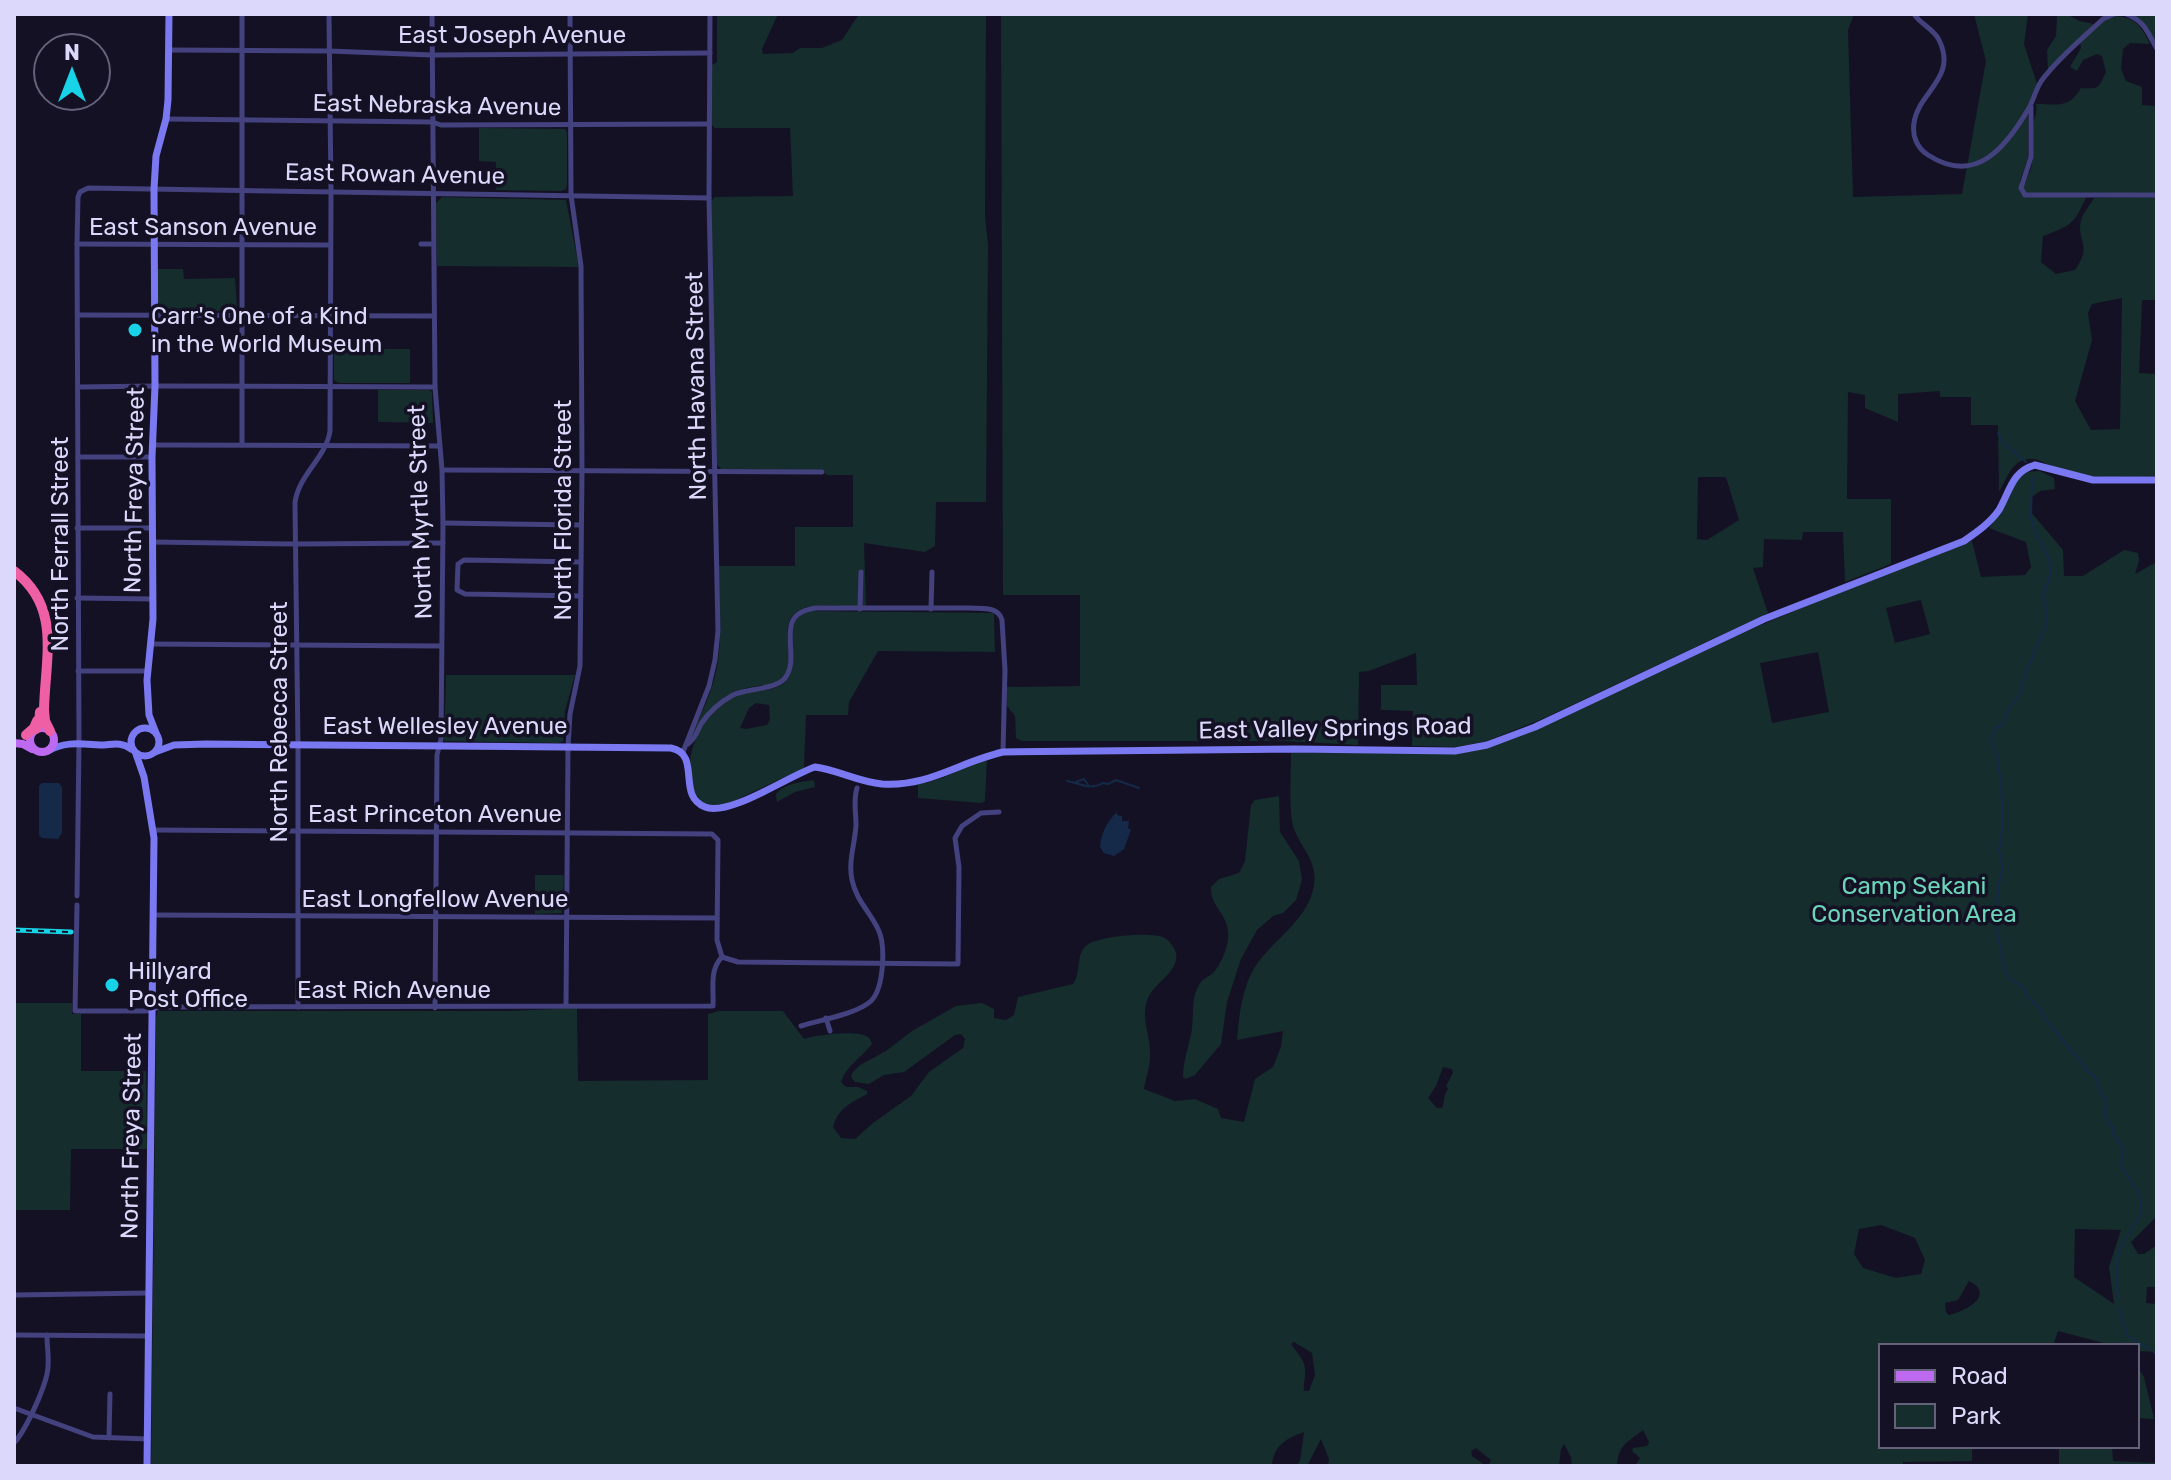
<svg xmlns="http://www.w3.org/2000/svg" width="2171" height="1480" viewBox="0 0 2171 1480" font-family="Rubik,sans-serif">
<rect width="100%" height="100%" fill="#141124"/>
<g fill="#152d2c" fill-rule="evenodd">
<path d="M717,14H778L762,49L763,54L793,53L800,48H822L842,40L859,14H986L985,217L988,245L986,502H936L935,546L925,552L864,543L866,608C849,607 820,603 804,608C770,621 803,661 780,680C773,686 760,685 751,687C720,692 707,714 693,738H690C699,719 708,700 714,680C724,644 719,603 719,566H795V527H853V475H827L822,471L721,469L716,463L711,201L715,197L793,196L790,128H715L711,124L710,66L717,62Z"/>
<path d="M1001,14H1854L1848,30L1853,197L1962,194L1986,61L1974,14H2028L2024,44L2037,84L2028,106V158L2020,181L2023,196L2086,197C2075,224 2070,226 2043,236L2041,262L2056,274L2075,270C2093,244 2076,242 2081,220C2083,213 2090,205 2094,198L2157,197V300H2142L2139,373L2157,374V476C2126,476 2092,480 2062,471C2048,467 2037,454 2021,461C2010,466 2005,482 1999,492L1998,425H1971V397H1940V391L1898,394V422L1865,408V395L1848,392L1847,499H1891V564L1845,582L1843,532H1803L1802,540L1764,539L1763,567L1753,568L1768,613L1540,720L1487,741L1456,747L1412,746L1413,711L1381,710V685H1417L1416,653L1369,671L1359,672L1358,745L1284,741H1022L1016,738L1015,716L1007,706V687L1080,686V595H1003ZM2122,298L2120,429L2091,430L2075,401L2092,340L2088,313L2092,304ZM1698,477H1726L1739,520L1707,540L1697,539Z"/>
<path d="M2067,14L2079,21L2094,24L2048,70L2047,50L2056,36L2057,15Z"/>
<path d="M2131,14H2157V44L2145,24Z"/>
<path d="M2115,16C2135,17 2142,27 2150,44L2130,43L2123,49L2121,69L2126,81L2142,87V105L2157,106V193L2027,194L2023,188C2025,179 2031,173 2032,163C2034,152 2030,141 2031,130C2033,120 2038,114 2036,104C2057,104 2069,109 2081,88C2100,89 2098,89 2106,72L2102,56L2097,54L2083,60L2077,71L2070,67L2081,48L2080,42L2104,20Z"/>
<path d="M479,128L565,129L567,133V184L566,189L562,191L496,190V162L479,161Z"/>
<path d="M442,197L566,200L579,267L437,266L436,203Z"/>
<path d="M157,269H183L184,279L235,278L237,307L233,311L161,312L157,308Z"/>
<path d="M334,349H410V383H339L334,380Z"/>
<path d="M378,390H429L432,392L433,423L378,422Z"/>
<path d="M2040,471L2054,478L2055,489L2040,491L2032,497L2031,512L2063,550L2064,576H2083L2124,550L2138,553L2139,561L2135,574L2157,562L2156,1217L2131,1242L2138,1254H2144L2157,1245V1287H2147L2146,1303L2157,1304V1352L2137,1351V1346H2115L2058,1331L2053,1346H1881V1446H1972V1461L1903,1462V1466H1635L1640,1458L1632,1451L1633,1448L1647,1446L1649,1442L1643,1430C1628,1442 1618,1445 1617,1466H1572L1571,1457L1564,1444L1561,1449L1559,1466H1488L1491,1460L1476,1448L1471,1451L1472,1456L1486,1466H1328L1329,1459L1321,1439L1307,1466H1295L1300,1461L1304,1432C1287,1438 1273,1446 1272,1466H151L156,1017L158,1011H510L577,1008L578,1081L708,1080V1014L719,1011H783L804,1039C815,1035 861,1029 869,1038C871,1040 871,1042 872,1044C861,1058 847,1065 841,1082L846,1087H858L867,1091V1094C851,1103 838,1108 833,1127L841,1138L855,1139L873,1123L911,1096L929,1072L963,1048L965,1039L961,1034L955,1035L904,1072L884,1075L869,1084L855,1082L851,1077L852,1073L860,1065L886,1051L912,1031L956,1006L982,1003L994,1009V1018L1006,1020L1014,1015L1018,997L1073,984C1082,972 1075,954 1087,945C1098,936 1152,931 1165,938C1170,941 1174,947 1176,953C1180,971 1154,983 1148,998C1140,1018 1150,1033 1150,1052C1151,1064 1146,1077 1144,1089L1175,1101L1195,1099L1218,1109L1221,1118L1244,1122L1255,1079L1273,1067L1281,1047L1283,1031L1237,1040C1239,1018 1241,995 1251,974C1266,943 1304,926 1313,890C1321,859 1296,846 1292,821C1289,799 1291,775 1291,753L1469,752L1515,738L1728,639L1844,590L1972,541L1981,577L2025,575L2031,567L2026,542L1989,528L2004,507L2013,485L2023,472ZM1921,600L1930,634L1895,643L1886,608ZM1818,652L1829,712L1772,723L1760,663ZM1443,1067L1452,1069L1453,1073L1446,1086L1448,1089C1443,1095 1445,1102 1442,1108H1437L1428,1098L1436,1086ZM1881,1225L1915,1238L1925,1260L1921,1274L1896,1278L1863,1268L1854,1254L1859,1229ZM2075,1229L2121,1230L2109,1267L2114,1304L2074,1277ZM1969,1281C1996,1295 1966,1311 1949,1315L1946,1312L1945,1303L1958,1300ZM1294,1342L1312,1353L1315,1375L1309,1391H1304C1303,1383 1306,1377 1305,1369C1305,1360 1296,1352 1291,1344Z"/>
<path d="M809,611L994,613L995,652L878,651L849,702L848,715H806L804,768L725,805H705C692,793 689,780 690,762C693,733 714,700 744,693C756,690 776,691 785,682C799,665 777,624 809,611ZM756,703L769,705L770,720L767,725L746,729L740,728L749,708Z"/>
<path d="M446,675H575L565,711L563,741L559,743L444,741Z"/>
<path d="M987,758L985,801L981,803L918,798V784C943,781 964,767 987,758Z"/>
<path d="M814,780L815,787L795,792L777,802L776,794C785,783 801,782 814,780Z"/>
<path d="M1279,796L1280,832L1299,861L1302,880L1296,900L1283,913L1273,916L1257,930L1241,959L1227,1002L1221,1044L1195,1075L1186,1079L1183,1077C1183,1060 1190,1044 1192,1028C1194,1013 1191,998 1199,985C1202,979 1208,977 1213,973C1221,964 1227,950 1228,938C1230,913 1210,909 1211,887L1219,879L1239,873L1245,861L1251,805L1255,800Z"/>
<path d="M535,875H564L562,913L535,914Z"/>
<path d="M14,1003H72V1014H81V1071H146L147,1149H71L70,1210H14Z"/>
<path d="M2137,1367L2144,1377L2154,1419L2137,1418Z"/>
<path d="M2059,1446H2112L2113,1461L2157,1463V1466H2059Z"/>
</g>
<g fill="#152a49">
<path d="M42,783H59L62,787V833L58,839L42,838L39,835V786Z"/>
<path d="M1117,812V815L1122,816V821H1129L1128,828L1131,830L1124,849L1114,856L1104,853L1100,847C1101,834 1107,821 1117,812Z"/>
</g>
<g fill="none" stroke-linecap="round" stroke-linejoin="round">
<g stroke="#152a49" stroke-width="2">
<path d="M1998,433L2003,442L2026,462"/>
<path d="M1997,758L1991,740L1997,727L2002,725L2009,708L2020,694L2025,675L2046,625L2047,616L2043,594L2050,578L2051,568L2049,559L2036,534L2031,518L2032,477"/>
<path d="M1998,760L2002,797V832L1999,851L2003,869L1999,883L1996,912L1997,931L2005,971L2010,979L2024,988L2027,996L2040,1009L2047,1021L2089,1072L2095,1077L2102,1096L2106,1099L2107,1105L2104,1112L2109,1124L2114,1129L2113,1135C2124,1146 2126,1149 2120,1165C2129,1180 2142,1188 2141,1210C2141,1219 2124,1237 2120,1249C2114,1264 2117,1283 2118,1299"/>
<path d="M1067,781C1080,783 1090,791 1103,783L1108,784L1116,780L1139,788"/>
<path d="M1076,782L1084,779L1089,786"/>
<path d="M2119,1309L2127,1336L2150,1349"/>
<path d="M2154,1352L2157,1355"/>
</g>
<g stroke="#43417e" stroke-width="5">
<path d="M432,14L435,387L442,470L443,523L441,739L437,755L435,1008"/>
<path d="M1914,14C1920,24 1934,29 1939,40C1958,78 1918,92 1914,123C1912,136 1917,148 1928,155C1976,186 2006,147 2029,108C2034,99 2036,88 2042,80C2059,57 2083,38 2103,19L2114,14"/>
<path d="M2126,14C2146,22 2147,32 2157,49"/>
<path d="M170,50L329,51L432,55L710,53"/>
<path d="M2031,107V157L2021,188L2025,195H2157"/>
<path d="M166,119L432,122L441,125L708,124"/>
<path d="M77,244L330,245"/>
<path d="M421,244H433"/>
<path d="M78,315L433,316"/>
<path d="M78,387L155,386L435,387"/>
<path d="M152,445L439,446"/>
<path d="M242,445V14"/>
<path d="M78,457H152"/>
<path d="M442,470L822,472"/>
<path d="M443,523L581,525"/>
<path d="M77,528H152"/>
<path d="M153,542L295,544L443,543"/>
<path d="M581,562L464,560L458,564L457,590L465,594L581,596"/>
<path d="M77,598L152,599"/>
<path d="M860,609L861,572"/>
<path d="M931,609L932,572"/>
<path d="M151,644L441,646"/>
<path d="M78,671H148"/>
<path d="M688,744C695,739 697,732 701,724C709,712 720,702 733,695C747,688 776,690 785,678C803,655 770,614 816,608H970C982,609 998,606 1002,620L1005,670L1003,752"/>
<path d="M683,752L709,686L715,660L718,631L709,198L710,14"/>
<path d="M153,830L712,834L718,840L717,940L722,957"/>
<path d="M77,896L79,743L77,244L78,197L80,192L88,188L709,198"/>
<path d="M77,905L75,1011H146L161,1007L713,1006C714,989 709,970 722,957"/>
<path d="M154,915L717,918"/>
<path d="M722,957L738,962L958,964L959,867L955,838L962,826L981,813L999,812"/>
<path d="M566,1005L568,747L570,714L580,666L582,471L581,266L571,195L570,14"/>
<path d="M298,1007V746L295,503C298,475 326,458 330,431L331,193L329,14"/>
<path d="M826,1018L830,1031"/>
<path d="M801,1026C820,1020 857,1014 871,1001C884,988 886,945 878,929C870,912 856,900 852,880C848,861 855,844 856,825C856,811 853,801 857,788"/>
<path d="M14,1295L149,1293"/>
<path d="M14,1335L149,1336"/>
<path d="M14,1408L93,1437L148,1439"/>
<path d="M109,1438L110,1394"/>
<path d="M15,1442C26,1429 47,1385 48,1367C49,1357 47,1346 47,1335"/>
</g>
<g stroke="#7b79f1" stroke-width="7">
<circle cx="145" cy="742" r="14"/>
<path d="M156,733L149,715L147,680L153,619L152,457L155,386L154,189L156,156L166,119L168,100L169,14"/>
<path d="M48,751C65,741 81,744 100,745C112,745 120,741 131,749"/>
<path d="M155,752L174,745L206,744L671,748C702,754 676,796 705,807C729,817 790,775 815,767C838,770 859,782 882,784C929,787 959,762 1003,752L1295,749L1455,751L1487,745L1535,727L1764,619L1964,541C1977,532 1990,523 1999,510C2010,491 2012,471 2035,465L2093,480H2157"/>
<path d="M136,754L144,777L154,838L147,1466"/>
</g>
<g stroke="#bd6af0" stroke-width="8">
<circle cx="42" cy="740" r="12"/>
<path d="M14,743L23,744L32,749"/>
</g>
<g stroke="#ef5fa5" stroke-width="10">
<path d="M14,571C62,607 45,658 44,710L45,721L50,731"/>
<path d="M36,729L39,724L40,712"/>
<path d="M26,735L34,728L37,721"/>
</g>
<g stroke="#18d3e7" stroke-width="5">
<path id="rail" d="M14,930L71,932"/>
</g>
<use href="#rail" stroke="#141124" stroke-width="2" stroke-dasharray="6" stroke-linecap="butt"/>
</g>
<g fill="#18d3e7" stroke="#141124" stroke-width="3">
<circle cx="135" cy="330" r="8"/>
<circle cx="112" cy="985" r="8"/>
</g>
<g text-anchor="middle" stroke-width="7" stroke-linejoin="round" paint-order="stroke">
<g font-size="24" fill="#dcd8fb" stroke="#141124">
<text x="512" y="43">East Joseph Avenue</text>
<text transform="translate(437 105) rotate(1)" y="8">East Nebraska Avenue</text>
<text transform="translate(395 174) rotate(1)" y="8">East Rowan Avenue</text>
<text x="203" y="235">East Sanson Avenue</text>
<text transform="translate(696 386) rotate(-91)" y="8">North Havana Street</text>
<text transform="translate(134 490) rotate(-89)" y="8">North Freya Street</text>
<text transform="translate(563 510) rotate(-90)" y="8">North Florida Street</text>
<text transform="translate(420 512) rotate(-92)" y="8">North Myrtle Street</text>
<text transform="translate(60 544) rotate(-90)" y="8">North Ferrall Street</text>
<text transform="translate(279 722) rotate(-90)" y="8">North Rebecca Street</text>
<text x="445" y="734">East Wellesley Avenue</text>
<text transform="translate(1335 728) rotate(-1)" y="8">East Valley Springs Road</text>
<text x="435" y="822">East Princeton Avenue</text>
<text x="435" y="907">East Longfellow Avenue</text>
<text x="394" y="998">East Rich Avenue</text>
<text transform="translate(131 1136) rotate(-89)" y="8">North Freya Street</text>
</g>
<g font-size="24" fill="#dcd8fb" stroke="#141124" text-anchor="start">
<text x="151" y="324">Carr's One of a Kind<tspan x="151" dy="28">in the World Museum</tspan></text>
<text x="128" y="979">Hillyard<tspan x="128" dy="28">Post Office</tspan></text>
</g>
<g font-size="24" fill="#6bd4b9" stroke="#141124">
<text x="1914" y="894">Camp Sekani<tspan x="1914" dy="28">Conservation Area</tspan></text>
</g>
</g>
<rect width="2171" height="1480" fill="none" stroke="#dcd8fb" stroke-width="32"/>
<rect x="1879" y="1344" width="260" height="104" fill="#141124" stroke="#64617a" stroke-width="2"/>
<rect x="1895" y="1370" width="40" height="12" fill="#bd6af0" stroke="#64617a" stroke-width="2"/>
<text x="1951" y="1384" font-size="24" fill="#dcd8fb">Road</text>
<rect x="1895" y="1404" width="40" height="24" fill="#152d2c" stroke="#64617a" stroke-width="2"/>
<text x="1951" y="1424" font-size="24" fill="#dcd8fb">Park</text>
<g transform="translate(72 72)"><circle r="38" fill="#141124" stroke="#64617a" stroke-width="2"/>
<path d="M0-6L14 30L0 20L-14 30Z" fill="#18d3e7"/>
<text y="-12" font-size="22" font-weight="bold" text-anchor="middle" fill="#dcd8fb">N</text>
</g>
</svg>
